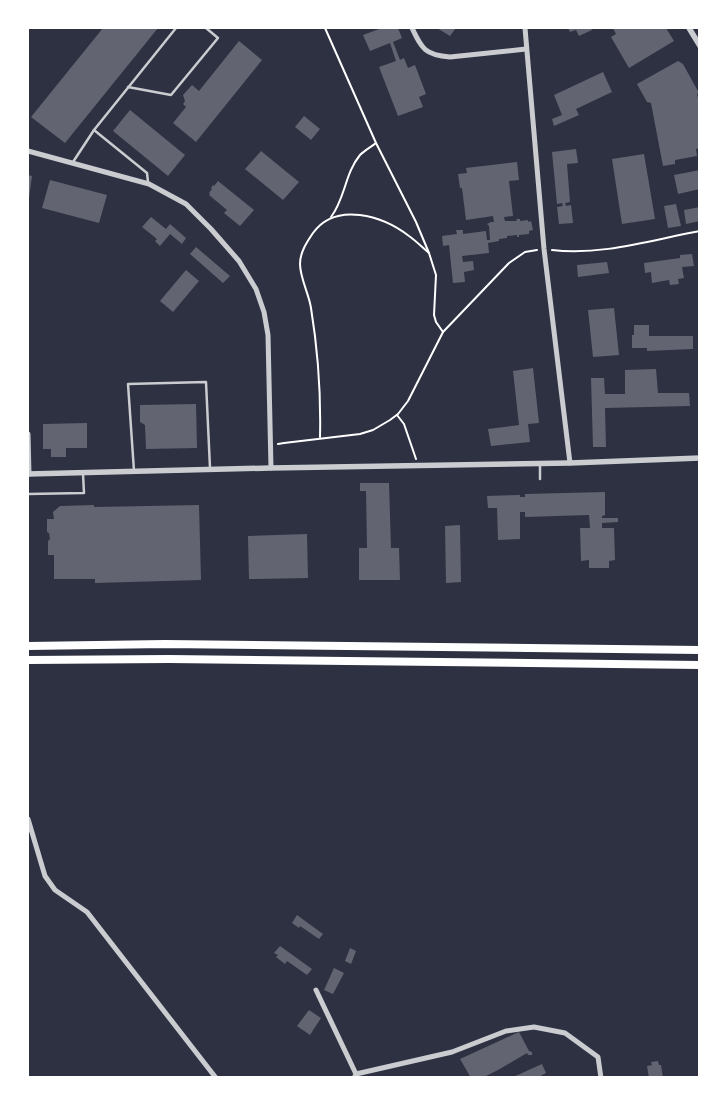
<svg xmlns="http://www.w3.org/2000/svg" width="727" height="1105" viewBox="0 0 727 1105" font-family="Jost,sans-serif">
<rect width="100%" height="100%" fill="#2d3142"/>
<g fill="#626471">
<path d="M103,28H158L65,143L31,117Z"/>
<path d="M382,28H398L402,38L393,42L400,60L404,58L408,68L415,65L426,94L419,97L423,107L398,116L379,67L396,61L390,43L370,51L363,35Z"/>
<path d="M437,28H456L450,36Z"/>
<path d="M568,28H591L592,30L579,36L576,30L570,32Z"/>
<path d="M613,28H666L674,41L629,68L611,37L616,34Z"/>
<path d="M239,41L262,60L196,142L173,123L186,107L183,104L185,101L183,95L192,85L199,91Z"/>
<path d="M678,61L683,64L699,93L697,94L700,107V148L696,149L697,156L675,160V164L663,166L651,103L647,102L637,84Z"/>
<path d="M603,72L612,92L576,109L579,115L554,126L552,119L562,115L554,95Z"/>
<path d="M130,110L185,155L168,176L113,131Z"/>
<path d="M304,116L320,129L311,140L295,127Z"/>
<path d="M576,149L578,163L567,164L570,202L565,203L566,206L571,205L573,223L559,224L557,207L563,206L562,203L557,204L552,152Z"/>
<path d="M261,151L299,182L283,200L245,169Z"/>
<path d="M644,154L655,219L622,224L612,159Z"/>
<path d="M517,162L519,180L509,181L513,216L504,217L505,221H517L516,219H520V221L528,220V222L531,221L533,230L529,231V234L519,235V237H517V235L507,236V238L499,239V241L488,243L489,253L462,256L463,262L473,261L474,270L464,272L465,282L453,283L449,245L443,246L442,236L457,234L456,230H463V234L486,231L487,240H490L489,226L487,224L491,222H494L493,216L466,220L462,188H460L458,174L467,173L466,168Z"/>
<path d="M700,170V189L678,194L674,175Z"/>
<path d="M28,175L32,176L29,198H28Z"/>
<path d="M50,180L107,195L99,223L42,208Z"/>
<path d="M218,181L254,210L240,226L224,213L227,210L209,195L210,194L209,193L212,189L211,188L213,185L214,186Z"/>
<path d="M676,204L681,226L668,228L664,206Z"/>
<path d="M700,207V221L686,224L684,210Z"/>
<path d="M151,217L166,229L170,224L186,238L182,244L170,234L160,246L155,241L157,239L142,227Z"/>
<path d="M196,247L230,276L223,283L190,254Z"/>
<path d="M692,254L694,266L682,267L684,278L678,279L679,284L670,285L669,280L652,283L651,272L645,273L644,263L680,258V255Z"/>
<path d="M607,262L609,273L578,277L577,265Z"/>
<path d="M186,270L199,281L173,312L160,301Z"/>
<path d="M614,308L619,355L593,357L588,310Z"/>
<path d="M634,325H649V336H693V349L647,351V348H632V335H634Z"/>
<path d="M533,368L539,423L528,424L530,442L491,446L488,429L519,425L513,371Z"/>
<path d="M656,369L658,393H689L690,406L605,408L606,447H593L591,378H604L605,394H625V370Z"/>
<path d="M196,404L197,448L146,449L145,425L140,422V405Z"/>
<path d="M87,423V448H66V457H51V449H43V424Z"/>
<path d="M360,483H389L391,548H399L400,580H359V548H367L366,491H360Z"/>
<path d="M605,492V515L602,516V518H618V522L602,523V528H614L615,560L609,561V568H589V560L581,561L580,528H590L589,515L525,517V512H520V539L498,540L497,508H488L487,496L520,495V497H525V494Z"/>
<path d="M94,505V507L199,505L201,580L95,583V579H54V555H48V541L50,539L49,533L47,532V519H54L53,512L60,506Z"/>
<path d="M460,525L461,582L446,583L445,526Z"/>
<path d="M307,534L308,578L249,579L248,536Z"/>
<path d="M297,915L323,934L319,939L300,926L299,928L292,923Z"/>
<path d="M280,946L312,969L307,975L287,961L285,964L276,957L278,955L274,953Z"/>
<path d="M350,948L356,951L351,964L345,961Z"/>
<path d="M334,968L344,973L333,994L324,990Z"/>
<path d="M309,1010L321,1018L310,1035L297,1026Z"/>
<path d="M519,1032L529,1051L532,1052V1055H528L527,1053L498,1070L482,1078H471L460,1059Z"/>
<path d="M658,1061L659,1065H661L663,1078H649L647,1066L652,1065L651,1062Z"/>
<path d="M542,1064L546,1073L537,1078H511Z"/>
</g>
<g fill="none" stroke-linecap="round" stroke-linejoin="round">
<g stroke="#fff" stroke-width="2">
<path d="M325,28L376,143L416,222L429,253L436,275L434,315L436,322L443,332"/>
<path d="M331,217C345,199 345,173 360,155C365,150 371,147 376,143"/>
<path d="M552,250C601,256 651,240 700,231"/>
<path d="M397,415L404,424L416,459"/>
<path d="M320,437C321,394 318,351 311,308C309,294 300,278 300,264C300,252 307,242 313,233C336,201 383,216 409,236C416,241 422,247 429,253"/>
<path d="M278,444L284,443L360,434L373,430L390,420L398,414L408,401L443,332L509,263L525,252L537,250"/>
</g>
<g stroke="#caccd0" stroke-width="2.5">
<path d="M128,87L171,95L218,38L206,28"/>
<path d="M94,130L147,173L148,182"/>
<path d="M73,162L94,130L176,28"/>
<path d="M540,464V479"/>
<path d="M134,471L128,384L206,382L210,468"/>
<path d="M28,494L84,493L83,474"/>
</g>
<g stroke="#caccd0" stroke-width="5">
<path d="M412,28C422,49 425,55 450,57L526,49"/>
<path d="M525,28L544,249L570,463"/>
<path d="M28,151L149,184L186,204L211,229L239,261L256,289L264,312L268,335L271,468"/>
<path d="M28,434L29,474"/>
<path d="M28,819L45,876L55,890L87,912L216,1078"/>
<path d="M316,990L356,1074"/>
<path d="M354,1078L356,1074L452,1052L506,1031L534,1027L565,1033L598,1057L601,1078"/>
</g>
<g stroke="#caccd0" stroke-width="5.5">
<path d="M689,28L700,46"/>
<path d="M28,474L271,468L570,463L700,458"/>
</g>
<g stroke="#fff" stroke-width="8">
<path d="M28,646L165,644L700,650"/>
<path d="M28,660L169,659L700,665"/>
</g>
</g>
<rect width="727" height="1105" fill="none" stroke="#ffffff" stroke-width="58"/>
</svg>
